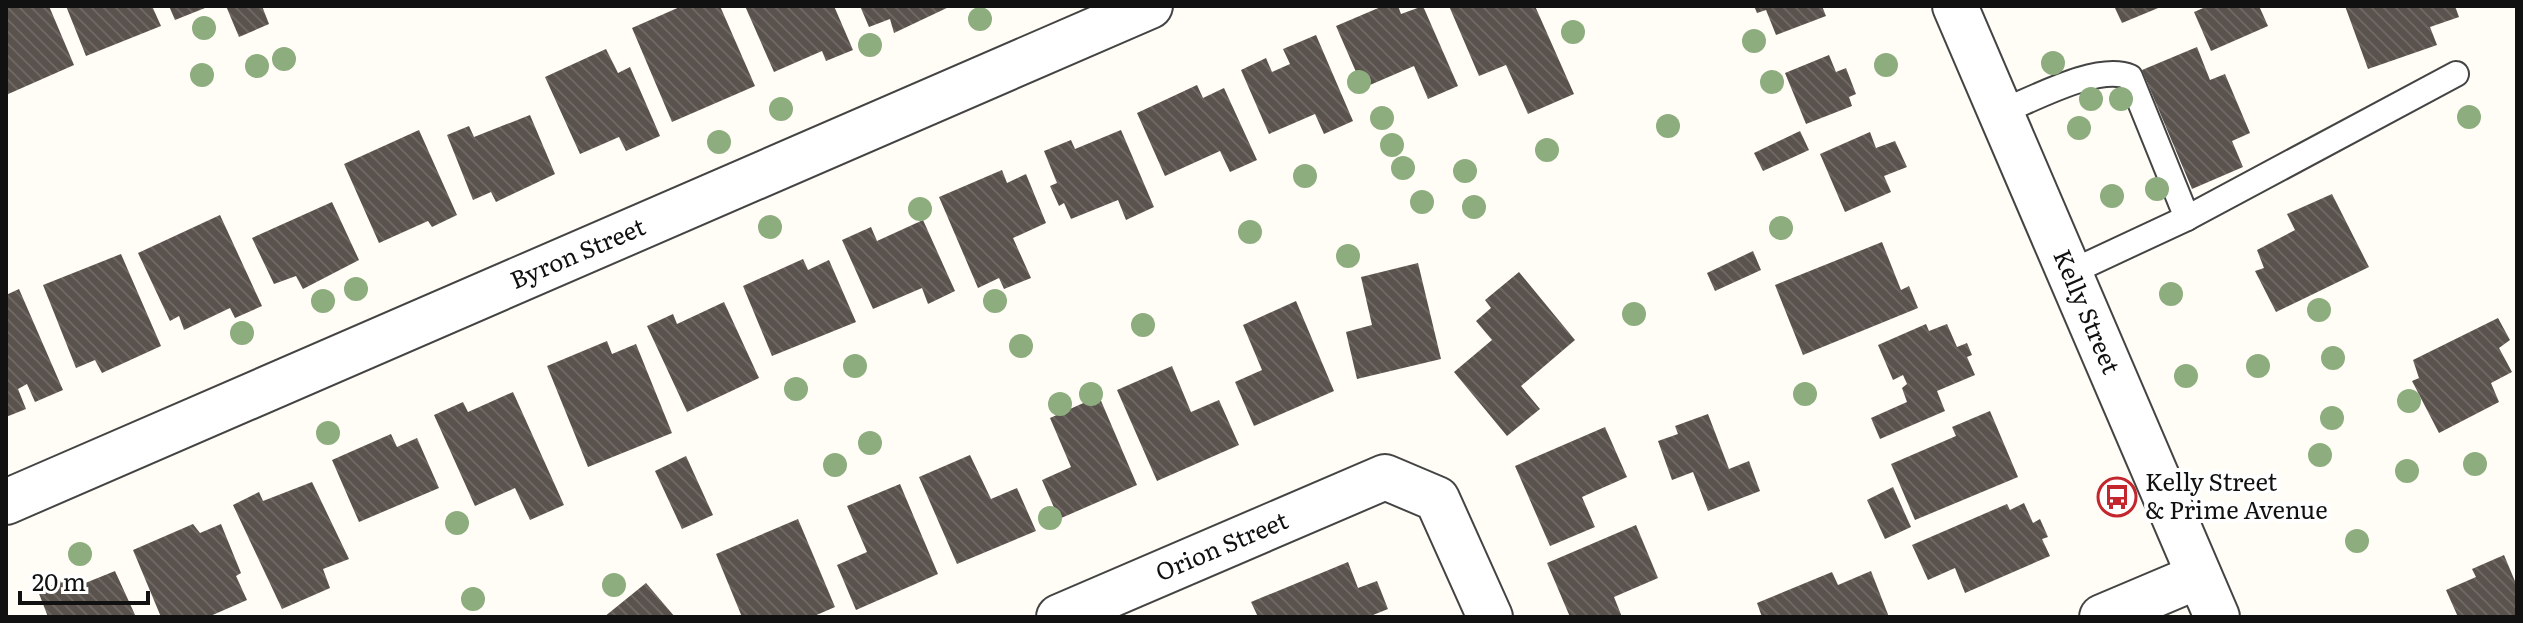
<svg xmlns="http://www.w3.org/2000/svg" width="2523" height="623" viewBox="0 0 2523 623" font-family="Literata,serif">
<defs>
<pattern id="building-back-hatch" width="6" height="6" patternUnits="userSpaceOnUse" patternTransform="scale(2)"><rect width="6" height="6" fill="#5a524d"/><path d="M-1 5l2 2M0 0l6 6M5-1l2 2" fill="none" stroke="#6d6662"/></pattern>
</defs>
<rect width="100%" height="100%" fill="#fffdf5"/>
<g fill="url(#building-back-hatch)">
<path d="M6,6H49L74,65L6,95Z"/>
<path d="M66,6H152L161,26L86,56Z"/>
<path d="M169,6H210L175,20Z"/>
<path d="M226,6H262L269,24L239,37Z"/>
<path d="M682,6H720L755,86L672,122L632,28Z"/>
<path d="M745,6H834L853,50L826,61L822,51L774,72Z"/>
<path d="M860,6H951L894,33L890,19L869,27Z"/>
<path d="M1383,6H1398L1401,14L1423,6L1458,86L1428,99L1414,66L1363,88L1336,26Z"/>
<path d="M1449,6H1535L1574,94L1528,114L1506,65L1479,76Z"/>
<path d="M1754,6H1822L1826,16L1776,35L1766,10L1757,13Z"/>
<path d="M2114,6H2163L2122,23Z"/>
<path d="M2208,6H2259L2268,26L2211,51L2194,12Z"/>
<path d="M2345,6H2455L2459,17L2430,27L2437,45L2368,69Z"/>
<path d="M1316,35L1353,121L1324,134L1315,114L1269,134L1241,70L1266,58L1272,72L1290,64L1283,49Z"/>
<path d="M2197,47L2210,80L2225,74L2250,133L2232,141L2243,167L2192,189L2142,70Z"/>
<path d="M606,49L618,73L630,67L660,136L626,151L619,137L580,154L545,77Z"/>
<path d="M1829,55L1836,72L1846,68L1856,94L1849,97L1852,106L1806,124L1785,73Z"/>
<path d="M1197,85L1203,98L1224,88L1257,160L1230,172L1220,151L1165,176L1137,113Z"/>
<path d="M530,115L555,174L496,202L491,192L473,200L447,135L469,126L474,137Z"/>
<path d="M419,130L457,215L432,227L428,221L379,243L344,164Z"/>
<path d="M1121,130L1154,207L1126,220L1118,200L1071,219L1064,203L1059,206L1050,186L1057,183L1044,151L1071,140L1075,149Z"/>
<path d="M1800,131L1809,150L1763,171L1754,153Z"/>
<path d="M1870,132L1876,148L1895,141L1907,167L1884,176L1891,192L1845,212L1820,154Z"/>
<path d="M1002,170L1007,183L1026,174L1046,223L1013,238L1031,278L1004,289L999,278L978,288L939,197Z"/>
<path d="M2332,194L2369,267L2276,312L2255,271L2264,268L2257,250L2295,230L2287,214Z"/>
<path d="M332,202L359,260L303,289L296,276L274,284L252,238Z"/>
<path d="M220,215L262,306L235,318L230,308L184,330L179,316L170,321L138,253Z"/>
<path d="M923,220L955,291L928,304L922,288L873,309L842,240L871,227L877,241Z"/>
<path d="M1882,242L1901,290L1909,286L1918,308L1803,355L1775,285Z"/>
<path d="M1753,251L1761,270L1715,291L1707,273Z"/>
<path d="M121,254L161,346L102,373L95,360L76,368L43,285Z"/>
<path d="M803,259L808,270L829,260L856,322L772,356L743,286Z"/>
<path d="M1418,263L1441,359L1357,379L1346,332L1372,325L1361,277Z"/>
<path d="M1519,272L1575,340L1521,386L1540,409L1507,436L1454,372L1492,340L1476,321L1491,308L1485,300Z"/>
<path d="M19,289L63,390L35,402L27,384L18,389L26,409L6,417V295Z"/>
<path d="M1296,301L1334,391L1254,426L1235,382L1262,370L1243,325Z"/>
<path d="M724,302L759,378L687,412L647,326L673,314L677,324Z"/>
<path d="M2498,318L2510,340L2499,348L2512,372L2491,383L2499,402L2439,433L2412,381L2419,378L2413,360Z"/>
<path d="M1926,324L1929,331L1947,324L1957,347L1967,343L1972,355L1967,357L1975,375L1937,391L1945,411L1880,439L1871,418L1907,402L1902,388L1907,384L1903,375L1893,380L1878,345Z"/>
<path d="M607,341L612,354L636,344L672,433L588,467L547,366Z"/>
<path d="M1172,366L1191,412L1219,400L1239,445L1157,481L1117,390Z"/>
<path d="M513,392L564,505L530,520L515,488L475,506L434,415L463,402L468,412Z"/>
<path d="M1099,396L1137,485L1059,519L1042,480L1071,467L1050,418Z"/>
<path d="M1990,411L2018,477L1915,520L1891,464L1956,436L1952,427Z"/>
<path d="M1708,414L1729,469L1749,461L1760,491L1708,511L1693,472L1672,480L1658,441L1678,434L1675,426Z"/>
<path d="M1605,427L1627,477L1582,497L1595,527L1550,546L1515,466Z"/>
<path d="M391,434L397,447L417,438L439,488L359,522L332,460Z"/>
<path d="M970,455L991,499L1017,488L1036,531L957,564L919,477Z"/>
<path d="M686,456L713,515L682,529L655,471Z"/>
<path d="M312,482L349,559L323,569L330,588L282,609L233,505L259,492L263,501Z"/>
<path d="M900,484L938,574L856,610L837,565L867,552L847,506Z"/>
<path d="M1893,487L1911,527L1885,539L1867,500Z"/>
<path d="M2024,503L2033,523L2040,519L2048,537L2042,539L2050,556L1965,593L1955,568L1928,580L1912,545L2007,504L2010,510Z"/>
<path d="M798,519L835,607L812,617H742L716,554Z"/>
<path d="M193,524L200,533L221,524L241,573L236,576L247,600L208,617H161L133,550Z"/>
<path d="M1636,525L1658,578L1614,597L1622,617H1570L1547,563Z"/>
<path d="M2504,555L2517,586V617H2458L2446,590L2476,577L2472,569Z"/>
<path d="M1348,562L1358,588L1377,581L1388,609L1373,615L1374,617H1258L1251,602Z"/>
<path d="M115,571L136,617H48L38,591L63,580L68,590Z"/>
<path d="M1871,571L1889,617H1762L1757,603L1832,572L1838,585Z"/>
<path d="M646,583L675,617H604Z"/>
</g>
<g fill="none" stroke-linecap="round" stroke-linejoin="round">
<g stroke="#444" stroke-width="28">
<g id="service">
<path d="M2001,112C2032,100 2098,63 2130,77L2187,218"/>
<path d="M2069,273L2187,218L2456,74"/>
</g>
</g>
<g stroke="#444" stroke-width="48">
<g id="minor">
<path d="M6,502L1150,6"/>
<path d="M1059,617L1385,477L1437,499L1490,617"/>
<path d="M2102,617L2199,576"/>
</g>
</g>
<g stroke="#444" stroke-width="48">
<path id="tertiary" d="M1955,6L2217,617"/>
</g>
<use href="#service" stroke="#fff" stroke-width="24"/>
<use href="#minor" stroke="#fff" stroke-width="44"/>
<use href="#tertiary" stroke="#fff" stroke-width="44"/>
</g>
<g fill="#8dad7f">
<circle cx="980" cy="19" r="12"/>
<circle cx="204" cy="28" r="12"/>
<circle cx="1573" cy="32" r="12"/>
<circle cx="1754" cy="41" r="12"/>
<circle cx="870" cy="45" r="12"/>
<circle cx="284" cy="59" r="12"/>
<circle cx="2053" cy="63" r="12"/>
<circle cx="1886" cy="65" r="12"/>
<circle cx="257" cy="66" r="12"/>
<circle cx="202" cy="75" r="12"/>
<circle cx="1359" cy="82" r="12"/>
<circle cx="1772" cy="82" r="12"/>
<circle cx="2091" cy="99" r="12"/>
<circle cx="2121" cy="99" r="12"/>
<circle cx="781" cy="109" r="12"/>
<circle cx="2469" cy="117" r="12"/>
<circle cx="1382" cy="118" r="12"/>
<circle cx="1668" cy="126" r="12"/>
<circle cx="2079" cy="128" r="12"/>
<circle cx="719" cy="142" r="12"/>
<circle cx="1392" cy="145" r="12"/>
<circle cx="1547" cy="150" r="12"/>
<circle cx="1403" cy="168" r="12"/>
<circle cx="1465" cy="171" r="12"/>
<circle cx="1305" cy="176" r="12"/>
<circle cx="2157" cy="189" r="12"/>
<circle cx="2112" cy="196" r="12"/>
<circle cx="1422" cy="202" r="12"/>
<circle cx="1474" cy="207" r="12"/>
<circle cx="920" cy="209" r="12"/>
<circle cx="770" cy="227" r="12"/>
<circle cx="1781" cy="228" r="12"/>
<circle cx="1250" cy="232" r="12"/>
<circle cx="1348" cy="256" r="12"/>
<circle cx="356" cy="289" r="12"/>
<circle cx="2171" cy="294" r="12"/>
<circle cx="323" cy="301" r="12"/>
<circle cx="995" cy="301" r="12"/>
<circle cx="2319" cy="310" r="12"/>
<circle cx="1634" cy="314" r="12"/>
<circle cx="1143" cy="325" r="12"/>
<circle cx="242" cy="333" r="12"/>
<circle cx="1021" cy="346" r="12"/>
<circle cx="2333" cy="358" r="12"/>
<circle cx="855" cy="366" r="12"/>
<circle cx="2258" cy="366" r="12"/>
<circle cx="2186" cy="376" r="12"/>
<circle cx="796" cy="389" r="12"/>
<circle cx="1091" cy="394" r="12"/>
<circle cx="1805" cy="394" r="12"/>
<circle cx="2409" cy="401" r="12"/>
<circle cx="1060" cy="404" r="12"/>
<circle cx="2332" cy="418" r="12"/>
<circle cx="328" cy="433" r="12"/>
<circle cx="870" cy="443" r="12"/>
<circle cx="2320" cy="455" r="12"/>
<circle cx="2475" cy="464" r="12"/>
<circle cx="835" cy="465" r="12"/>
<circle cx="2407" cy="471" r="12"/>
<circle cx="1050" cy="518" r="12"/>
<circle cx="457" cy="523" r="12"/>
<circle cx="2357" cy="541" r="12"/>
<circle cx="80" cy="554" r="12"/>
<circle cx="614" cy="585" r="12"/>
<circle cx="473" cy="599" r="12"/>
</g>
<defs>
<g id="bus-ring" transform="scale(2)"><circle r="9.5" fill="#fff" stroke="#c4262e" stroke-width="1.5"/><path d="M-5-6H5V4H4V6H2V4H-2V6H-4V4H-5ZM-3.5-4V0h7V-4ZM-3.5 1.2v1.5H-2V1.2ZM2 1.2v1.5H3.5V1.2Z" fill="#c4262e"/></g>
</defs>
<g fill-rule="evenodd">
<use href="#bus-ring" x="2117" y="497"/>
</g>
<g text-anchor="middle" stroke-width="8" stroke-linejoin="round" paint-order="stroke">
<g font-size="24" fill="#111" stroke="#fff">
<text transform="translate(578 254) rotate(-23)" y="8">Byron Street</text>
<text transform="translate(2086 312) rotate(67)" y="8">Kelly Street</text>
<text transform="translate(1222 547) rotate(-23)" y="8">Orion Street</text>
</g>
<g font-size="24" fill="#111" stroke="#fff" text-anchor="start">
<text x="2145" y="491">Kelly Street<tspan x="2145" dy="28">&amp; Prime Avenue</tspan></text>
</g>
</g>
<rect width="2523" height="623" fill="none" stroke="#111111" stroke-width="16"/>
<path d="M20 591v12h128v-12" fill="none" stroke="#111111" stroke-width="4"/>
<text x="32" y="591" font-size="24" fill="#111111" stroke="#ffffff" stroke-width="6" paint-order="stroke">20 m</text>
</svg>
